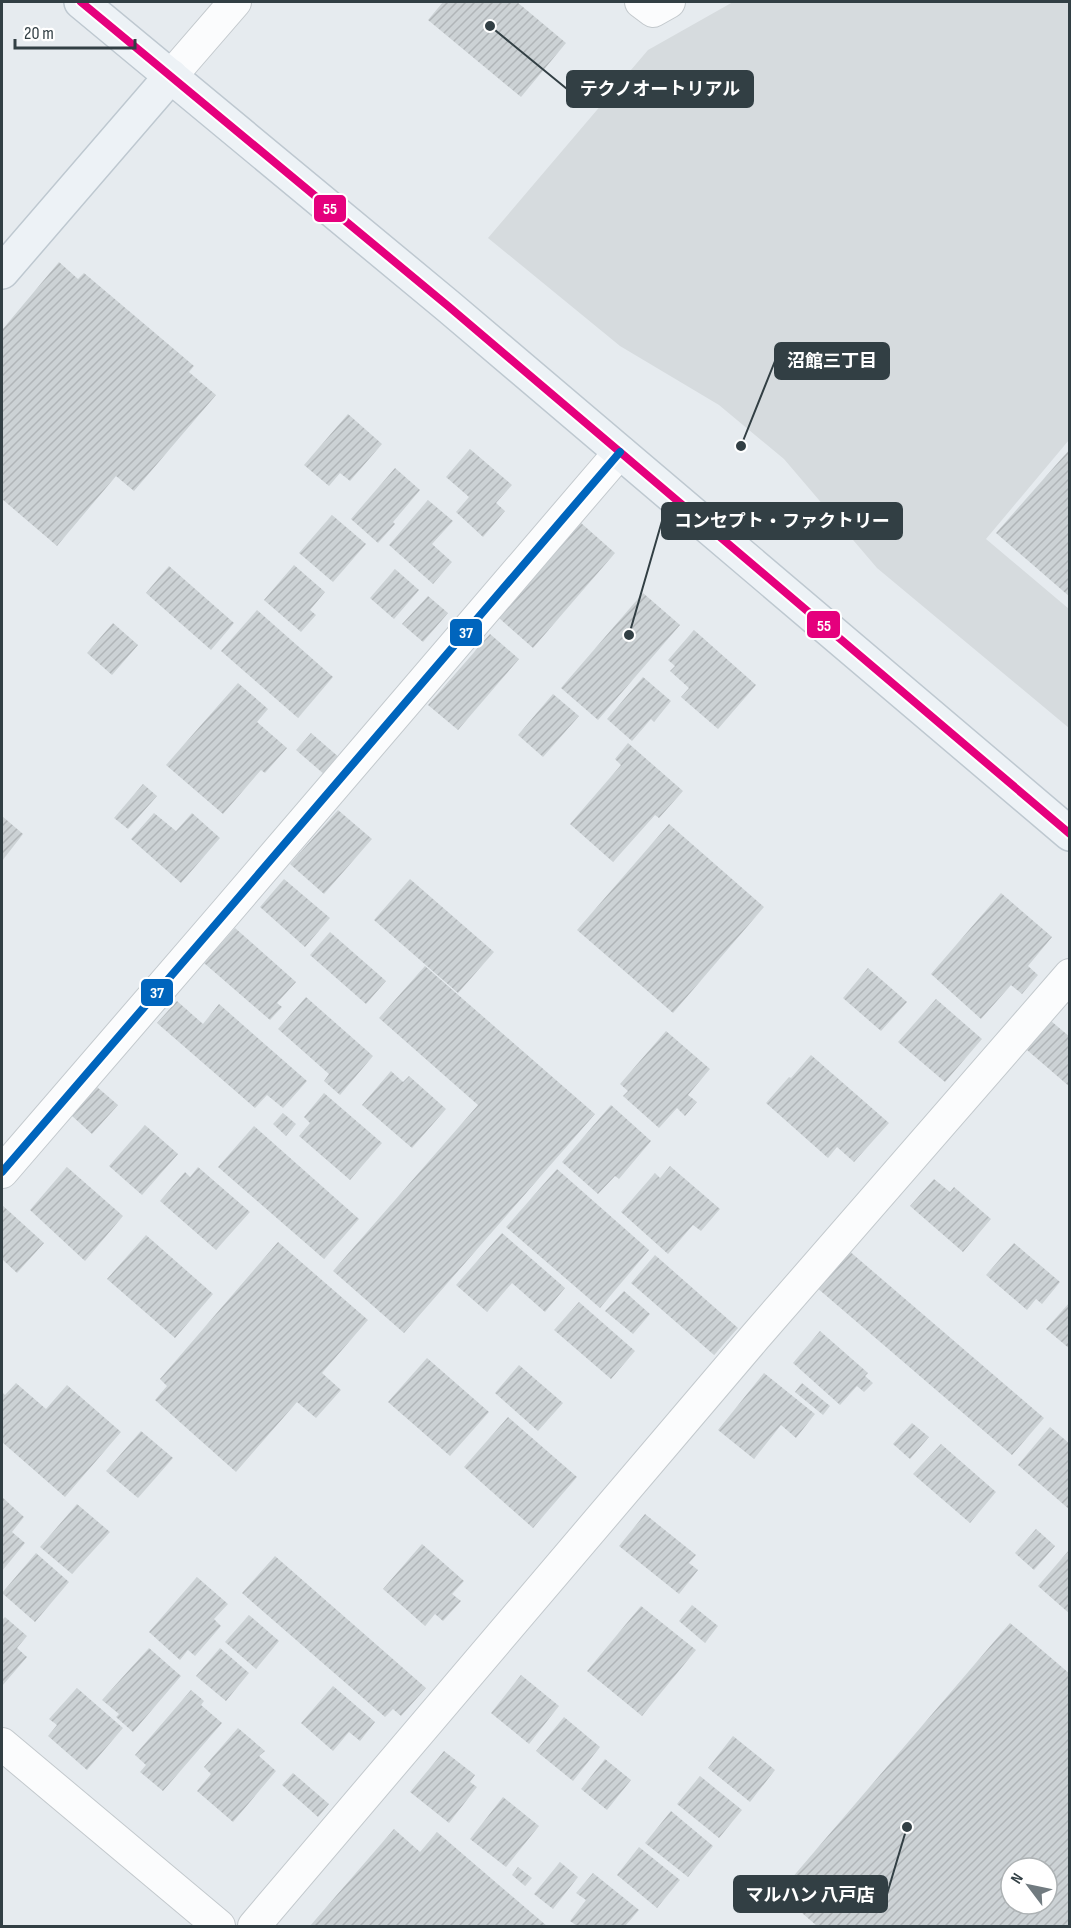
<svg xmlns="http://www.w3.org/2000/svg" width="1071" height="1928" viewBox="0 0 1071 1928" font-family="'Sofia Sans Condensed','Noto Sans JP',sans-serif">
<defs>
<pattern id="building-hatch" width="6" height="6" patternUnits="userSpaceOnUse" patternTransform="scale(1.5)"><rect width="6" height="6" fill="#ccd2d5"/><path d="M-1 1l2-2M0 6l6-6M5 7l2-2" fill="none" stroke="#b0b5b8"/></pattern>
</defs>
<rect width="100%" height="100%" fill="#e6ebef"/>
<path fill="#d6dbde" d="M733,2H1069V440L986,539L1069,609V728L877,568L784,459L719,405L620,346L488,238L648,50Z"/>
<g fill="url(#building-hatch)" fill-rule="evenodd">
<path d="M443,2H517L566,43L521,97L428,20Z"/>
<path d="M59,262L78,279L84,273L194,366L189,372L216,395L134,491L116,476L57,546L2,499V330Z"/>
<path d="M348,414L382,444L350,481L340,473L329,486L304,465Z"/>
<path d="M470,449L512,485L496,503L505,511L483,537L456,512L469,497L446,477Z"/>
<path d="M1070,449V597L996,533Z"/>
<path d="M395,468L420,490L393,522L395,524L378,543L351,519Z"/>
<path d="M428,500L453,521L432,544L452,562L433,584L389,545Z"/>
<path d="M332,515L366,544L333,582L299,553Z"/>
<path d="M581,523L615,553L533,648L499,618Z"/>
<path d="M294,565L325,592L310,610L316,615L301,632L264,600Z"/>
<path d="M169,566L234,623L211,650L146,593Z"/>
<path d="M395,569L419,590L394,619L370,598Z"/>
<path d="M643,593L680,625L598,720L561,688Z"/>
<path d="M428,596L448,613L423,642L402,624Z"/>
<path d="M257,610L333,677L298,718L221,651Z"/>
<path d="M113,623L138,645L112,675L87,653Z"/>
<path d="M694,630L756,685L718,729L681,697L689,688L670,671L675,666L668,660Z"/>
<path d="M490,634L519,659L458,730L428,705Z"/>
<path d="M643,677L671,701L654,722L651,719L632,741L607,719Z"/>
<path d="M238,683L268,709L257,722L287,748L265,773L261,770L223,814L166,765Z"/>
<path d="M553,694L579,716L543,757L518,735Z"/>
<path d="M311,733L341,759L325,775L296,750Z"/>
<path d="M628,743L683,791L659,818L655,815L613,862L570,824L621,765L615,759Z"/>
<path d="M143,784L157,796L128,829L114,818Z"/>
<path d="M338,810L372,839L324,894L290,864Z"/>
<path d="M154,813L176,831L192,813L220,838L181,883L131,839Z"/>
<path d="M2,816L23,834L2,861Z"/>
<path d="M669,824L764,907L673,1013L577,930Z"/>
<path d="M284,879L330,918L305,947L260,907Z"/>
<path d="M410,879L494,952L458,993L374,920Z"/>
<path d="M1001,893L1052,937L1028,966L1038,975L1022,994L1011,985L981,1019L931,974Z"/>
<path d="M235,928L296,982L277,1003L282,1007L270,1020L204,963Z"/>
<path d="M330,932L386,981L366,1004L310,955Z"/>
<path d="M425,966L595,1114L404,1333L333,1271L478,1105L379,1018Z"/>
<path d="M868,968L907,1002L881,1031L843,998Z"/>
<path d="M306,997L373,1056L340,1095L324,1081L329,1074L278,1029Z"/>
<path d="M936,999L982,1039L945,1082L898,1042Z"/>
<path d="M177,1001L203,1024L219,1004L307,1081L283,1108L267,1095L255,1108L157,1023Z"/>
<path d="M1051,1021L1070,1037V1087L1027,1050Z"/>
<path d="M666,1031L710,1069L688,1095L697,1102L685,1116L677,1108L659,1128L623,1096L628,1091L620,1084Z"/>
<path d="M811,1055L889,1123L854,1162L837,1147L828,1158L766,1103L789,1077L791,1078Z"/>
<path d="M391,1071L403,1082L409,1076L446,1109L412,1148L362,1105Z"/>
<path d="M97,1087L118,1105L92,1134L72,1116Z"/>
<path d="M324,1093L382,1143L350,1180L299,1136L310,1123L304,1117Z"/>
<path d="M611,1105L651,1141L619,1179L615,1176L598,1194L562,1162Z"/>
<path d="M283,1113L296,1124L286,1136L273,1124Z"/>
<path d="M145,1125L178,1154L142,1195L109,1166Z"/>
<path d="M254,1126L359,1219L324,1259L218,1167Z"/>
<path d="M670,1166L720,1209L701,1231L693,1225L668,1254L621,1212L655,1173L660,1178Z"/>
<path d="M67,1167L123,1216L85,1261L30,1210Z"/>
<path d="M198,1167L250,1212L216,1250L160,1201L185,1172L190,1177Z"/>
<path d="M557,1169L649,1250L600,1308L506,1227Z"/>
<path d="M934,1179L950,1192L954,1187L991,1219L963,1252L910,1206Z"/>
<path d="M2,1205L44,1243L17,1273L2,1259Z"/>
<path d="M502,1233L565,1288L545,1312L512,1283L487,1312L456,1285Z"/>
<path d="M146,1235L213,1294L175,1338L107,1279Z"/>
<path d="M278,1242L368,1320L322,1373L341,1390L316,1418L297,1402L236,1472L155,1400L167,1386L160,1379Z"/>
<path d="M1014,1243L1060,1282L1042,1304L1036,1299L1027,1310L986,1275Z"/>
<path d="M848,1250L1044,1418L1012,1455L816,1287Z"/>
<path d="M655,1255L738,1328L714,1355L631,1283Z"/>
<path d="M624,1291L650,1314L633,1334L605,1311Z"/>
<path d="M579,1302L635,1351L611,1379L554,1330Z"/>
<path d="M1070,1302V1349L1046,1329Z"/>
<path d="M820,1331L868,1373L865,1376L873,1383L864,1392L857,1386L840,1405L793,1363Z"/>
<path d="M427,1358L489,1412L450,1456L388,1402Z"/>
<path d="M519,1365L563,1403L538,1431L495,1393Z"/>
<path d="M764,1373L815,1414L796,1438L781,1425L754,1459L718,1430Z"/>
<path d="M16,1383L46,1409L67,1385L121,1432L65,1497L2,1442V1392L5,1395Z"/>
<path d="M802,1383L830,1406L823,1415L795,1392Z"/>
<path d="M508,1417L577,1477L533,1528L464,1467Z"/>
<path d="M912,1423L929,1437L910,1459L893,1444Z"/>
<path d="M1050,1427L1070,1444V1510L1018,1465Z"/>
<path d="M141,1431L173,1458L138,1498L106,1471Z"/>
<path d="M941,1444L996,1492L970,1523L913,1474Z"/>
<path d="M2,1497L24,1517L12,1532L25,1543L2,1571Z"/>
<path d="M77,1504L110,1532L72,1574L40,1547Z"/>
<path d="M645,1514L696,1555L689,1563L698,1570L679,1594L619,1546Z"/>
<path d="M1036,1529L1055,1546L1034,1570L1015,1553Z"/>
<path d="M422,1544L464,1581L452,1594L461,1601L443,1621L435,1614L425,1626L383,1589Z"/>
<path d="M1070,1549V1614L1038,1586Z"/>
<path d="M36,1553L69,1582L35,1622L2,1593Z"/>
<path d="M275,1556L426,1688L401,1716L393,1709L385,1717L242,1593Z"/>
<path d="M197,1577L228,1604L214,1619L221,1626L195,1656L188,1650L180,1660L149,1632Z"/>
<path d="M692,1605L718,1626L705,1643L679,1621Z"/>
<path d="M641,1606L696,1650L642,1716L587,1671Z"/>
<path d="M249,1615L279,1641L256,1669L225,1642Z"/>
<path d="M5,1617L27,1636L17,1648L27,1657L2,1686V1620Z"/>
<path d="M1010,1623L1070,1674V1926H817L779,1893ZM1011,1868H1047V1904H1011Z"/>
<path d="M149,1648L181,1676L133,1732L116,1717L119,1714L102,1700Z"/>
<path d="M220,1648L249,1673L226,1701L196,1676Z"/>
<path d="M521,1675L559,1706L529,1744L491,1713Z"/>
<path d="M333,1686L375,1722L360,1741L349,1732L333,1751L301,1723Z"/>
<path d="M77,1688L123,1728L87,1770L48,1736L57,1725L49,1719Z"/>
<path d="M191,1690L204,1701L201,1705L222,1723L163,1791L140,1772L146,1765L135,1755Z"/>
<path d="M564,1717L600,1747L573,1781L536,1751Z"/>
<path d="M238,1728L265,1751L259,1756L276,1771L233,1822L197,1791L211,1774L204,1767Z"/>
<path d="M733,1736L775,1770L750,1802L708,1768Z"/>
<path d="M444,1751L475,1775L470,1782L477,1787L449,1823L410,1792Z"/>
<path d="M605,1759L631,1780L607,1810L581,1789Z"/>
<path d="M293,1773L329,1804L318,1817L282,1785Z"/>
<path d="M700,1776L742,1810L719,1838L677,1804Z"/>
<path d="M503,1797L539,1826L506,1867L470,1839Z"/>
<path d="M671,1811L713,1846L688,1877L645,1843Z"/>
<path d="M394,1829L420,1852L437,1832L547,1926H310Z"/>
<path d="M639,1847L680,1880L657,1908L617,1875Z"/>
<path d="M560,1862L578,1877L553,1909L534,1894Z"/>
<path d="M518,1867L532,1878L525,1886L512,1875Z"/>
<path d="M593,1873L639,1910L625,1926H577L570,1921L586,1900L576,1893Z"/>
</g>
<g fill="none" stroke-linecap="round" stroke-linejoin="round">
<g stroke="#c3c9cd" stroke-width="34">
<g id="street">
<path d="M641,2L653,11L669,2"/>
<path d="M171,76L235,2"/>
<path d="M2,1172L227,911L620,452"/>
<path d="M2,1744L219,1926"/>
<path d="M254,1926L755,1337L1070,975"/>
</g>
</g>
<g stroke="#bec8d0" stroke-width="36">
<g id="secondary">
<path d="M81,2L448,306L1070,834"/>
<path d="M2,272L171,76"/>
</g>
</g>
<use href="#street" stroke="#fbfcfd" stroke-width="32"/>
<use href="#secondary" stroke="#edf2f6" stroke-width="33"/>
<g stroke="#fff" stroke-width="12">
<path id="bus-1" d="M81,2L448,306L1070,834"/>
</g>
<g stroke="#fff" stroke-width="12">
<path id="bus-2" d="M2,1172L227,911L620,452"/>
</g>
<use href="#bus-1" stroke="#e5007d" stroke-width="8"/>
<use href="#bus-2" stroke="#0065bd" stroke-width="8"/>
</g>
<path fill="none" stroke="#323f44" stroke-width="2" d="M490 26L567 89M741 446L775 361M629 635L662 521M907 1827L887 1894"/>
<g fill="#323f44" stroke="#fff" stroke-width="2">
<circle cx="490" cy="26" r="6"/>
<circle cx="741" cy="446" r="6"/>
<circle cx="629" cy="635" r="6"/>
<circle cx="907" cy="1827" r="6"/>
</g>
<g fill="#323f44" stroke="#323f44" stroke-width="2">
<rect x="567" y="71" width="186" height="36" rx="6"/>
<rect x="775" y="343" width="114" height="36" rx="6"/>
<rect x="662" y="503" width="240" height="36" rx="6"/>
<rect x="734" y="1876" width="153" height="36" rx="6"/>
</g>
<g font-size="18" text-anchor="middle" font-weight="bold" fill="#fff">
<text x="660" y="95">テクノオートリアル</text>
<text x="832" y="367">沼館三丁目</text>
<text x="782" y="527">コンセプト・ファクトリー</text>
<text x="810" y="1901">マルハン 八戸店</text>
</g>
<g stroke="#fff" stroke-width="2">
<rect x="313" y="194" width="34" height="29" rx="6" fill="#e5007d"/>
<rect x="806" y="610" width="35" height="29" rx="6" fill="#e5007d"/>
<rect x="449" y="618" width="34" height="29" rx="6" fill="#0065bd"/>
<rect x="140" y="978" width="34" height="29" rx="6" fill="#0065bd"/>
</g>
<g font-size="16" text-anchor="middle" font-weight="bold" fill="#fff">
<text x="330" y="214">55</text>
<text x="824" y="631">55</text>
<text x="466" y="638">37</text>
<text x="157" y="998">37</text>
</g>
<rect width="1071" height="1928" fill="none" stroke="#323f44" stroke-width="6"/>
<g transform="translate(1029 1886) rotate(302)"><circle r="28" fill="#ffffff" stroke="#adb2b4" stroke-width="1.5"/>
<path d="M0-4.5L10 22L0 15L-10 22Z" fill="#717b80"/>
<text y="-9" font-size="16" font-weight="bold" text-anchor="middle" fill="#323f44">N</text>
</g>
<path d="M15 39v9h120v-9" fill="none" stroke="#323f44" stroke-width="3"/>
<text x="24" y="39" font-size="18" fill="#323f44" stroke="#ffffff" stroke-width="4.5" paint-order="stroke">20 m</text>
</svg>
